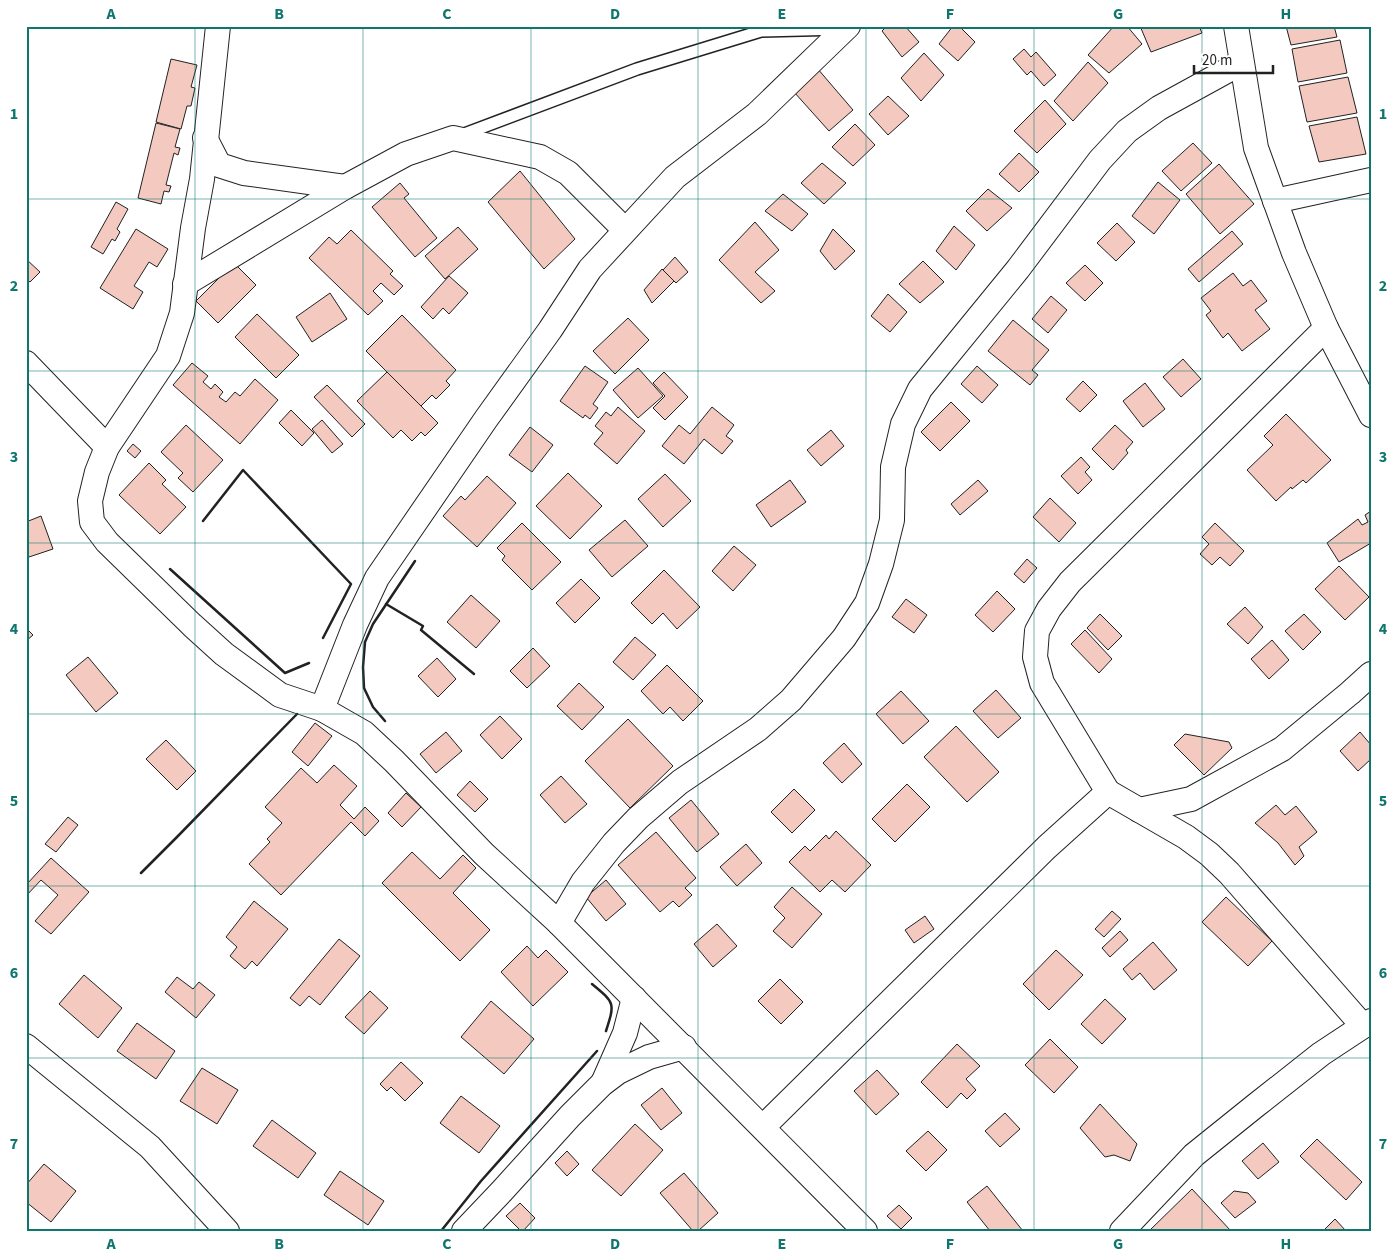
<svg xmlns="http://www.w3.org/2000/svg" width="1397" height="1257" viewBox="0 0 1397 1257" font-family="'Source Sans 3',sans-serif">
<rect width="100%" height="100%" fill="#fff"/>
<g fill="#f3c9c0" stroke="#222">
<path d="M887,26H905L919,42L902,57L882,31Z"/>
<path d="M953,26H959L975,42L958,61L939,44Z"/>
<path d="M1114,26H1127L1142,44L1109,73L1088,55Z"/>
<path d="M1140,26H1199L1202,33L1151,52Z"/>
<path d="M1286,26H1334L1337,37L1291,45Z"/>
<path d="M1340,40L1347,73L1298,82L1292,49Z"/>
<path d="M1024,49L1031,57L1036,52L1056,75L1044,86L1031,71L1027,75L1013,59Z"/>
<path d="M924,53L944,75L921,101L901,78Z"/>
<path d="M171,59L197,65L191,87L195,88L191,106H187L181,129L156,122Z"/>
<path d="M1088,62L1108,83L1073,121L1054,101Z"/>
<path d="M817,68L853,110L829,131L794,92Z"/>
<path d="M1348,77L1357,113L1307,122L1299,86Z"/>
<path d="M888,96L909,116L888,135L869,114Z"/>
<path d="M1045,100L1066,124L1037,153L1014,131Z"/>
<path d="M1357,117L1366,154L1319,162L1309,126Z"/>
<path d="M156,123L180,129L175,147L180,148L178,155L174,153L166,185L171,186L169,192L164,191L161,204L138,198Z"/>
<path d="M855,124L875,145L853,166L832,147Z"/>
<path d="M1193,143L1212,163L1181,191L1162,171Z"/>
<path d="M1019,153L1039,172L1019,192L999,174Z"/>
<path d="M822,163L846,183L824,204L801,183Z"/>
<path d="M1219,164L1254,204L1220,234L1186,194Z"/>
<path d="M520,171L575,239L544,269L488,202Z"/>
<path d="M1158,182L1180,200L1154,234L1132,216Z"/>
<path d="M400,183L409,194L404,198L437,238L415,257L372,207Z"/>
<path d="M988,189L1012,208L987,231L966,211Z"/>
<path d="M783,194L808,214L792,231L765,211Z"/>
<path d="M116,202L128,209L117,229L120,232L115,241L112,239L103,254L91,247Z"/>
<path d="M755,222L779,250L755,272L775,291L761,303L719,260Z"/>
<path d="M1117,223L1135,242L1116,261L1097,243Z"/>
<path d="M954,226L975,245L956,270L936,251Z"/>
<path d="M458,227L478,249L445,279L425,256Z"/>
<path d="M136,229L168,249L157,267L149,262L134,286L143,292L133,309L100,288Z"/>
<path d="M833,229L855,251L835,270L820,251Z"/>
<path d="M351,230L393,271L390,274L403,286L394,295L381,283L373,291L383,301L368,315L309,258L329,237L337,244Z"/>
<path d="M1232,231L1243,244L1199,282L1188,269Z"/>
<path d="M675,257L688,272L676,283L663,270Z"/>
<path d="M26,259L40,272L30,282L26,279Z"/>
<path d="M923,261L944,282L920,303L899,284Z"/>
<path d="M234,263L256,285L218,323L196,301Z"/>
<path d="M1085,265L1103,283L1085,301L1066,283Z"/>
<path d="M662,269L674,281L652,303L644,290Z"/>
<path d="M1233,273L1243,286L1251,280L1267,301L1255,310L1270,329L1242,351L1228,333L1223,338L1206,315L1211,311L1201,298Z"/>
<path d="M449,276L468,293L449,314L443,308L433,319L421,307Z"/>
<path d="M330,293L347,319L312,342L296,317Z"/>
<path d="M888,294L907,312L890,332L871,316Z"/>
<path d="M1051,296L1067,310L1048,333L1032,319Z"/>
<path d="M257,314L299,355L276,378L235,337Z"/>
<path d="M402,315L456,370L446,381L450,385L436,399L432,395L421,406L366,351Z"/>
<path d="M628,318L649,340L615,374L593,351Z"/>
<path d="M1013,320L1049,350L1032,370L1038,375L1030,385L988,351Z"/>
<path d="M1183,359L1201,379L1181,397L1163,377Z"/>
<path d="M192,363L208,376L203,382L211,389L215,384L223,392L219,397L226,402L235,392L240,396L255,379L278,400L240,444L173,385Z"/>
<path d="M585,366L608,382L593,404L598,408L590,419L585,415L583,418L560,401Z"/>
<path d="M977,366L998,385L982,403L961,384Z"/>
<path d="M638,368L663,396L638,418L613,390Z"/>
<path d="M387,372L438,423L425,436L421,432L412,441L401,430L393,438L357,401Z"/>
<path d="M664,372L688,397L665,420L653,408L665,396L653,383Z"/>
<path d="M1083,381L1097,395L1080,412L1066,399Z"/>
<path d="M1145,383L1165,409L1143,427L1123,401Z"/>
<path d="M327,385L365,424L352,437L314,397Z"/>
<path d="M951,402L970,421L940,451L921,432Z"/>
<path d="M618,407L645,431L617,464L594,444L603,433L595,426L606,412L611,416Z"/>
<path d="M712,407L734,425L726,436L733,441L722,454L704,439L684,464L662,446L679,425L690,434Z"/>
<path d="M291,410L314,433L302,446L279,423Z"/>
<path d="M1286,414L1331,460L1306,483L1303,480L1292,489L1291,487L1276,501L1247,470L1273,445L1264,436Z"/>
<path d="M322,420L343,444L332,453L312,429Z"/>
<path d="M186,425L223,460L193,492L178,478L183,473L161,452Z"/>
<path d="M1115,425L1133,442L1126,450L1128,453L1113,470L1092,449Z"/>
<path d="M530,427L553,445L532,472L509,455Z"/>
<path d="M831,430L844,446L821,466L807,450Z"/>
<path d="M133,444L141,451L135,458L127,451Z"/>
<path d="M1081,457L1090,467L1085,472L1092,480L1078,494L1061,476Z"/>
<path d="M149,463L166,480L162,484L186,507L160,534L119,495Z"/>
<path d="M568,473L602,506L570,539L536,506Z"/>
<path d="M665,474L691,501L663,527L638,499Z"/>
<path d="M487,476L516,503L477,547L443,516L461,496L465,500Z"/>
<path d="M790,480L806,502L771,527L756,505Z"/>
<path d="M978,480L988,491L960,515L951,504Z"/>
<path d="M1050,498L1076,523L1059,542L1033,517Z"/>
<path d="M1371,511V543L1339,562L1327,543L1358,519L1362,525L1368,522L1365,515Z"/>
<path d="M41,516L53,549L26,558V522Z"/>
<path d="M625,520L648,546L612,577L589,550Z"/>
<path d="M522,523L561,562L532,590L502,560L505,556L497,548Z"/>
<path d="M1215,523L1244,551L1230,566L1220,557L1212,565L1200,554L1209,544L1202,537Z"/>
<path d="M734,546L756,565L733,591L712,571Z"/>
<path d="M1027,559L1037,568L1024,583L1014,574Z"/>
<path d="M1339,566L1369,597L1345,620L1315,589Z"/>
<path d="M664,570L700,607L677,629L663,613L652,624L631,603Z"/>
<path d="M581,579L600,598L575,623L556,603Z"/>
<path d="M997,591L1015,609L993,632L975,615Z"/>
<path d="M471,595L500,621L476,648L447,622Z"/>
<path d="M906,599L927,615L914,633L892,617Z"/>
<path d="M1245,607L1263,627L1248,644L1227,624Z"/>
<path d="M1100,614L1122,636L1108,650L1087,628Z"/>
<path d="M1304,614L1321,632L1303,650L1285,631Z"/>
<path d="M26,628L33,635L26,641Z"/>
<path d="M1085,630L1112,659L1099,673L1071,644Z"/>
<path d="M635,637L656,655L633,680L613,662Z"/>
<path d="M1272,640L1289,660L1269,679L1251,659Z"/>
<path d="M533,648L550,666L527,688L510,671Z"/>
<path d="M88,657L118,693L96,712L66,675Z"/>
<path d="M437,658L456,679L438,697L418,676Z"/>
<path d="M667,665L703,701L683,721L670,707L663,714L641,691Z"/>
<path d="M579,683L604,707L582,730L557,706Z"/>
<path d="M996,690L1021,718L998,738L973,711Z"/>
<path d="M901,691L929,721L903,744L876,714Z"/>
<path d="M500,716L522,739L502,759L480,735Z"/>
<path d="M628,719L673,766L630,808L585,761Z"/>
<path d="M315,723L332,736L308,766L292,752Z"/>
<path d="M956,726L999,772L967,802L924,757Z"/>
<path d="M446,732L462,751L436,773L420,754Z"/>
<path d="M1360,732L1371,745V759L1358,771L1340,751Z"/>
<path d="M1185,734L1229,742L1232,748L1204,775L1174,745Z"/>
<path d="M166,740L196,771L177,790L146,759Z"/>
<path d="M844,743L862,764L842,783L823,763Z"/>
<path d="M334,765L357,786L340,805L354,819L365,807L379,821L365,836L351,822L281,895L249,864L270,842L267,839L282,823L265,807L301,768L317,783Z"/>
<path d="M561,776L587,804L565,823L540,795Z"/>
<path d="M470,781L488,799L475,812L457,795Z"/>
<path d="M907,784L930,807L895,842L872,819Z"/>
<path d="M794,789L815,810L792,833L771,812Z"/>
<path d="M406,793L421,807L402,827L388,813Z"/>
<path d="M691,800L719,834L697,852L669,818Z"/>
<path d="M1276,805L1285,815L1296,806L1317,832L1299,847L1304,856L1295,865L1278,843L1255,823Z"/>
<path d="M68,817L78,825L56,852L45,844Z"/>
<path d="M836,831L871,865L845,892L832,880L820,892L789,862L805,846L810,851L826,835L829,839Z"/>
<path d="M656,832L696,878L685,888L692,895L679,907L673,901L660,912L618,865Z"/>
<path d="M746,844L762,863L737,886L720,867Z"/>
<path d="M412,852L440,879L463,855L476,868L453,893L490,930L460,961L382,883Z"/>
<path d="M51,858L89,892L51,934L35,921L58,895L41,880L26,896V885Z"/>
<path d="M606,880L626,904L606,921L586,897Z"/>
<path d="M792,887L822,914L792,948L773,931L785,918L774,907Z"/>
<path d="M1226,897L1272,941L1248,966L1202,922Z"/>
<path d="M254,901L288,929L257,966L252,961L245,969L230,956L237,947L226,937Z"/>
<path d="M1112,911L1121,919L1104,937L1095,929Z"/>
<path d="M925,916L934,929L914,943L905,930Z"/>
<path d="M717,924L737,946L713,967L694,944Z"/>
<path d="M1120,931L1128,940L1110,957L1102,948Z"/>
<path d="M339,939L360,956L320,1005L309,996L300,1006L290,998Z"/>
<path d="M1153,942L1177,970L1154,990L1140,973L1132,980L1123,969Z"/>
<path d="M527,946L538,958L546,950L568,972L533,1006L501,972Z"/>
<path d="M1056,950L1083,975L1049,1010L1023,984Z"/>
<path d="M84,975L122,1008L98,1038L59,1004Z"/>
<path d="M177,977L193,989L199,982L215,995L196,1018L165,992Z"/>
<path d="M780,979L803,1002L781,1024L758,1001Z"/>
<path d="M370,991L388,1008L364,1034L345,1017Z"/>
<path d="M1105,999L1126,1019L1102,1044L1081,1024Z"/>
<path d="M491,1001L534,1039L504,1074L461,1037Z"/>
<path d="M137,1023L175,1051L156,1079L117,1051Z"/>
<path d="M1050,1039L1078,1067L1054,1093L1025,1065Z"/>
<path d="M957,1044L980,1066L966,1079L976,1090L967,1099L961,1093L947,1108L921,1082Z"/>
<path d="M401,1062L423,1083L405,1101L391,1087L387,1091L380,1084Z"/>
<path d="M202,1068L238,1090L217,1124L180,1101Z"/>
<path d="M877,1070L899,1094L876,1115L854,1091Z"/>
<path d="M662,1088L682,1113L661,1130L641,1105Z"/>
<path d="M461,1096L500,1126L479,1153L440,1123Z"/>
<path d="M1100,1104L1137,1144L1130,1161L1114,1155L1105,1157L1080,1128Z"/>
<path d="M1005,1113L1020,1129L1000,1147L985,1131Z"/>
<path d="M272,1120L316,1153L298,1178L253,1146Z"/>
<path d="M635,1124L663,1150L621,1196L592,1170Z"/>
<path d="M928,1131L947,1150L926,1171L906,1151Z"/>
<path d="M1317,1139L1362,1182L1346,1200L1300,1156Z"/>
<path d="M1263,1143L1279,1162L1258,1179L1242,1161Z"/>
<path d="M567,1151L579,1164L567,1176L555,1163Z"/>
<path d="M44,1164L76,1191L51,1222L26,1202V1185Z"/>
<path d="M340,1171L384,1201L368,1225L324,1195Z"/>
<path d="M684,1173L718,1213L698,1231H693L660,1193Z"/>
<path d="M987,1186L1023,1231H990L967,1202Z"/>
<path d="M1192,1189L1231,1231H1149Z"/>
<path d="M1234,1191L1248,1193L1256,1202L1235,1218L1221,1203Z"/>
<path d="M520,1203L535,1218L523,1231H521L506,1216Z"/>
<path d="M899,1205L912,1218L901,1229L887,1216Z"/>
<path d="M1335,1219L1346,1231H1323Z"/>
</g>
<g fill="none" stroke-linecap="round" stroke-linejoin="round">
<g stroke="#222" stroke-width="14">
<path id="lane" d="M459,136L637,69L761,31L843,29"/>
</g>
<g stroke="#222" stroke-width="26">
<g id="street">
<path d="M218,26L202,179L193,228L182,313L168,356L107,447L97,472L90,501L92,522L107,542L192,625L224,654L280,695L322,709"/>
<path d="M848,26L757,114L675,177L590,269L550,330L486,419L377,578L355,625L322,709L364,733L394,761L484,854L559,923L865,1231"/>
<path d="M1236,26L1256,148L1294,253L1326,328L1371,415"/>
<path d="M205,138L219,165L244,173L345,187"/>
<path d="M1275,201L1371,180"/>
<path d="M185,284L345,187L406,154L453,138L540,157L568,173L625,230"/>
<path d="M26,363L107,447"/>
<path d="M1108,792L1186,837L1209,854L1229,873L1363,1026"/>
<path d="M1139,810L1191,799L1282,749L1350,693L1371,674"/>
<path d="M559,923L583,882L614,843L638,818L680,782L758,729L791,700L844,638L867,603L881,564L892,520L893,467L903,424L920,389L1018,269L1100,160L1127,131L1159,108L1241,63"/>
<path d="M26,1046L150,1147L227,1231"/>
<path d="M603,1083L625,1033L634,998"/>
<path d="M763,1127L1047,847L1108,792L1042,683L1035,657L1037,631L1049,609L1070,582L1326,328"/>
<path d="M464,1231L502,1191L570,1116L602,1084L618,1072L649,1057L684,1047"/>
<path d="M1122,1231L1194,1155L1255,1106L1321,1054L1371,1021"/>
</g>
</g>
<use href="#lane" stroke="#fff" stroke-width="11"/>
<use href="#street" stroke="#fff" stroke-width="24"/>
<g stroke="#222" stroke-width="2.5">
<path d="M203,521L243,470L351,584L323,638"/>
<path d="M170,569L285,673L309,663"/>
<path d="M386,604L423,626L421,630L474,674"/>
<path d="M385,721L373,707L364,688L363,667L365,642L373,624L415,561"/>
<path d="M141,873L177,837L297,714"/>
<path d="M592,984C615,1003 615,1003 606,1031"/>
<path d="M441,1231L481,1181L597,1051"/>
</g>
</g>
<path fill="none" stroke="#0f766e" stroke-width="1" stroke-opacity="0.55" d="M195,26V1231M363,26V1231M531,26V1231M698,26V1231M866,26V1231M1034,26V1231M1202,26V1231M26,199H1371M26,371H1371M26,543H1371M26,714H1371M26,886H1371M26,1058H1371"/>
<rect width="1397" height="1257" fill="none" stroke="#ffffff" stroke-width="55"/>
<path d="M1194 65v8h79v-8" fill="none" stroke="#222222" stroke-width="2.5"/>
<text x="1202" y="65" font-size="15" fill="#222222" stroke="#ffffff" stroke-width="4" paint-order="stroke">20 m</text>
<rect x="28" y="28" width="1342" height="1202" fill="none" stroke="#0f766e" stroke-width="2"/>
<g font-size="16" text-anchor="middle" font-weight="bold" fill="#0f766e">
<text x="111" y="19">A</text>
<text x="279" y="19">B</text>
<text x="447" y="19">C</text>
<text x="615" y="19">D</text>
<text x="782" y="19">E</text>
<text x="950" y="19">F</text>
<text x="1118" y="19">G</text>
<text x="1286" y="19">H</text>
<text x="14" y="119">1</text>
<text x="1383" y="119">1</text>
<text x="14" y="291">2</text>
<text x="1383" y="291">2</text>
<text x="14" y="462">3</text>
<text x="1383" y="462">3</text>
<text x="14" y="634">4</text>
<text x="1383" y="634">4</text>
<text x="14" y="806">5</text>
<text x="1383" y="806">5</text>
<text x="14" y="978">6</text>
<text x="1383" y="978">6</text>
<text x="14" y="1149">7</text>
<text x="1383" y="1149">7</text>
<text x="111" y="1249">A</text>
<text x="279" y="1249">B</text>
<text x="447" y="1249">C</text>
<text x="615" y="1249">D</text>
<text x="782" y="1249">E</text>
<text x="950" y="1249">F</text>
<text x="1118" y="1249">G</text>
<text x="1286" y="1249">H</text>
</g>
</svg>
